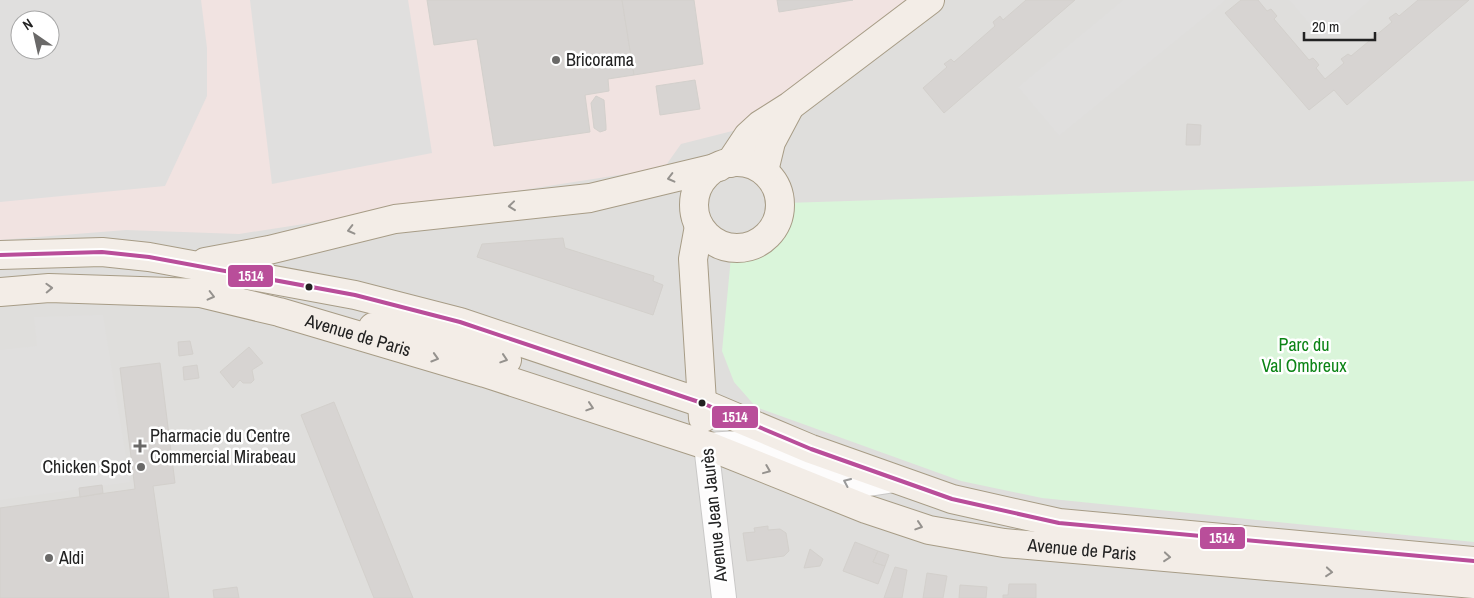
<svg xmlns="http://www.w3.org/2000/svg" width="1474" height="598" viewBox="0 0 1474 598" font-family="'Archivo Narrow',sans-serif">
<rect width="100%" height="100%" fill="#f0eeeb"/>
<path fill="#dfdedc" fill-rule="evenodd" d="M0,0H1474V598H0ZM20,20H50V50H20Z"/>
<path fill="#f1e3e1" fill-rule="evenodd" d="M0,0H906L752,126L681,144L664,168L239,234L126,230L0,240ZM20,20H50V50H20Z"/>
<path fill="#daf5da" d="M1474,181V542L1042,498L961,481L756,407L734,382L722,351L731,257L769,248L785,225L786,203Z"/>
<g fill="#e0dfde" fill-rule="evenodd">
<path d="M0,0H201L207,48V96L165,186L0,202ZM20,20H50V50H20Z"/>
<path d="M250,0H408L432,153L272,184Z"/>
<path d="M1123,0H1226L1059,136L1018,87Z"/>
<path d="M1289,0H1371L1323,40Z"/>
<path d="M103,315L130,482L0,500V350L37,346L34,317Z"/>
</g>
<g fill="#d7d4d2" stroke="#d3d0cc">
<path d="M427,0H622L634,75L608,79L609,91L585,95L590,132L494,146L477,39L434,45Z"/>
<path d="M622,0H694L703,64L634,75Z"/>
<path d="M777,0H853L779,12Z"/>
<path d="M1026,0H1075L944,113L923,88L947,67L944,64L951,59L954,62L995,26L993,22L1000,16L1003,20Z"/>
<path d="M1241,0H1258L1267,11L1271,9L1277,16L1274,19L1309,60L1313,58L1316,61L1319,65L1316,68L1325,79L1344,63L1341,59L1348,54L1351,56L1392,22L1389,18L1396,13L1399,16L1418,0H1469L1347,105L1334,90L1309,110L1225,13Z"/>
<path d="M695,80L700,109L660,115L656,86Z"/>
<path d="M596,96L604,100L606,126V130L600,132L594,128L591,103Z"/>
<path d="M1187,124L1201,125L1200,145H1186Z"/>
<path d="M563,238L565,248L654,276L653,281L663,285L653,315L477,257L482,244Z"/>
<path d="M190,341L193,354L179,356L178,342Z"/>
<path d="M249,347L263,363L252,370L254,380L251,383H243L240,380L233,388L220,372Z"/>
<path d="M160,363L175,483L153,486L169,598H0V508L135,489L120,368Z"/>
<path d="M197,365L199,378L184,380L183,367Z"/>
<path d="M334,402L413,598H374L301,415Z"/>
<path d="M102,485L103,493L80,497L79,488Z"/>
<path d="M768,526V530L780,529L786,533L789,551L784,556L747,561L743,533L755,532L754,528Z"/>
<path d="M855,542L878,551L873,562L885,566L878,584L843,571Z"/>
<path d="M810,549L823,559L820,566L804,568Z"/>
<path d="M878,551L889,555L885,566L873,562Z"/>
<path d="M895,567L907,570L902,598H884Z"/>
<path d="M927,573L947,576L943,598H923Z"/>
<path d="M1009,584H1036V598H1003V595H1008Z"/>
<path d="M960,585L987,587L986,598H959Z"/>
<path d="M237,587L239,598H214L213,590Z"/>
</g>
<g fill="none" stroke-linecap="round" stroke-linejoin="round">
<g stroke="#c9c8c7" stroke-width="26">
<path id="minor" d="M724,598L706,445L740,443L754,446L804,462L856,486L895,480"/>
</g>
<g stroke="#a79c86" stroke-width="30">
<g id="major">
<circle cx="737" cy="205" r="43"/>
<path d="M730,163L748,136L760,125L790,106L930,0"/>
<path d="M764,171L771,142L788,110"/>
<path d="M699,226L693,259L703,418"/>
<path d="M0,255L102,252L149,257L355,295L460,322L702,403L811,449L952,499L1059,523L1474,561"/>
<path d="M205,262L269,250L395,219L590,198L719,167"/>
<path id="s1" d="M0,292L49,288L200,293L279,312L485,373L706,445L866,509L929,530L1004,543L1474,584"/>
<path d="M373,327L417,330L507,360"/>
</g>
</g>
<use href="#minor" stroke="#fdfcfc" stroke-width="24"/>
<use href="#major" stroke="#f3ede7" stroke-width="28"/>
<g stroke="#fff" stroke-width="8">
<path id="bus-1" d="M0,255L102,252L149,257L355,295L460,322L702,403L811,449L952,499L1059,523L1474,561"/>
</g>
<use href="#bus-1" stroke="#b94e9a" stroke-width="4"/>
</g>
<defs><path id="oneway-chevron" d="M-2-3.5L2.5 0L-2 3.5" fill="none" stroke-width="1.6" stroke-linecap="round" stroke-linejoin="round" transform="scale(1.25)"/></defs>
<g stroke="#95928e">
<use href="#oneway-chevron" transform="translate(671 178) rotate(166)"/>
<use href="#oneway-chevron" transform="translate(512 206) rotate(174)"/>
<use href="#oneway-chevron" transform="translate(351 230) rotate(166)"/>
<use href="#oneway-chevron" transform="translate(49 288) rotate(-2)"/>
<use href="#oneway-chevron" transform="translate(211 296) rotate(14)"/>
<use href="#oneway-chevron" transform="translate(435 358) rotate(17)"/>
<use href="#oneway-chevron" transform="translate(504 359) rotate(18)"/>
<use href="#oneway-chevron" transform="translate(590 407) rotate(18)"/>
<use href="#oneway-chevron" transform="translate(767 470) rotate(22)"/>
<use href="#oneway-chevron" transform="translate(919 526) rotate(18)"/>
<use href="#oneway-chevron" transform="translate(1167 557) rotate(5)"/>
<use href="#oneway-chevron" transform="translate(1329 572) rotate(5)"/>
</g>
<use stroke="#9a9a9a" href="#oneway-chevron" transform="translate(847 482) rotate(-156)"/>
<g fill="#6a6968" stroke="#fff" stroke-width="2">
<circle cx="556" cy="60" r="5"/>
<path d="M137.5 438.5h5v5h5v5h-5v5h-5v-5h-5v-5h5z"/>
<circle cx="141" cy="467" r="5"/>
<circle cx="49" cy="558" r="5"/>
</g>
<g fill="#222" stroke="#fff" stroke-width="2">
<circle cx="309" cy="287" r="4.5"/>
<circle cx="702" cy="403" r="4.5"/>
</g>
<g text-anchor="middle" stroke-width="5" stroke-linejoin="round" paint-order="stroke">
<g font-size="18" fill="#222" stroke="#fff" text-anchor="start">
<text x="566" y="66">Bricorama</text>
<text x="150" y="442">Pharmacie du Centre<tspan x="150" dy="21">Commercial Mirabeau</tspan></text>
<text x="131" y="473" text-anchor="end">Chicken Spot</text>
<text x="59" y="564">Aldi</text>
</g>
<g font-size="18" fill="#222" stroke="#fff">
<text dy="6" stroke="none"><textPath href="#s1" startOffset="364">Avenue de Paris</textPath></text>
<text transform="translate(714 515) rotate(-96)" y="6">Avenue Jean Jaurès</text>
<text dy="6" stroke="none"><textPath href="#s1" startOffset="1122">Avenue de Paris</textPath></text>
</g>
<g font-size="18" fill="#0c8416" stroke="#fff">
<text x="1304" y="351">Parc du<tspan x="1304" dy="21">Val Ombreux</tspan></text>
</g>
</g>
<g stroke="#fff" stroke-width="2">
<rect x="227" y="264" width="47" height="24" rx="5" fill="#b94e9a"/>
<rect x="711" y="405" width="48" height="24" rx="5" fill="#b94e9a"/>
<rect x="1199" y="526" width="47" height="24" rx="5" fill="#b94e9a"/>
</g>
<g font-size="14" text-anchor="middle" font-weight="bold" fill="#fff">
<text x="251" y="281">1514</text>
<text x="735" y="422">1514</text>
<text x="1222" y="543">1514</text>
</g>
<g transform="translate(35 35) rotate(326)"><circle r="24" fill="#ffffff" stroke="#a7a7a7"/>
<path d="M0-4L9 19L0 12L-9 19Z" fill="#6a6968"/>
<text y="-8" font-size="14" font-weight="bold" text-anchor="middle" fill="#222222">N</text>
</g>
<path d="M1304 32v8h71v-8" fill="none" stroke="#222222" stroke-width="2.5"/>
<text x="1312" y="32" font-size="15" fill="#222222" stroke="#ffffff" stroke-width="4" paint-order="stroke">20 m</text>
</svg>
